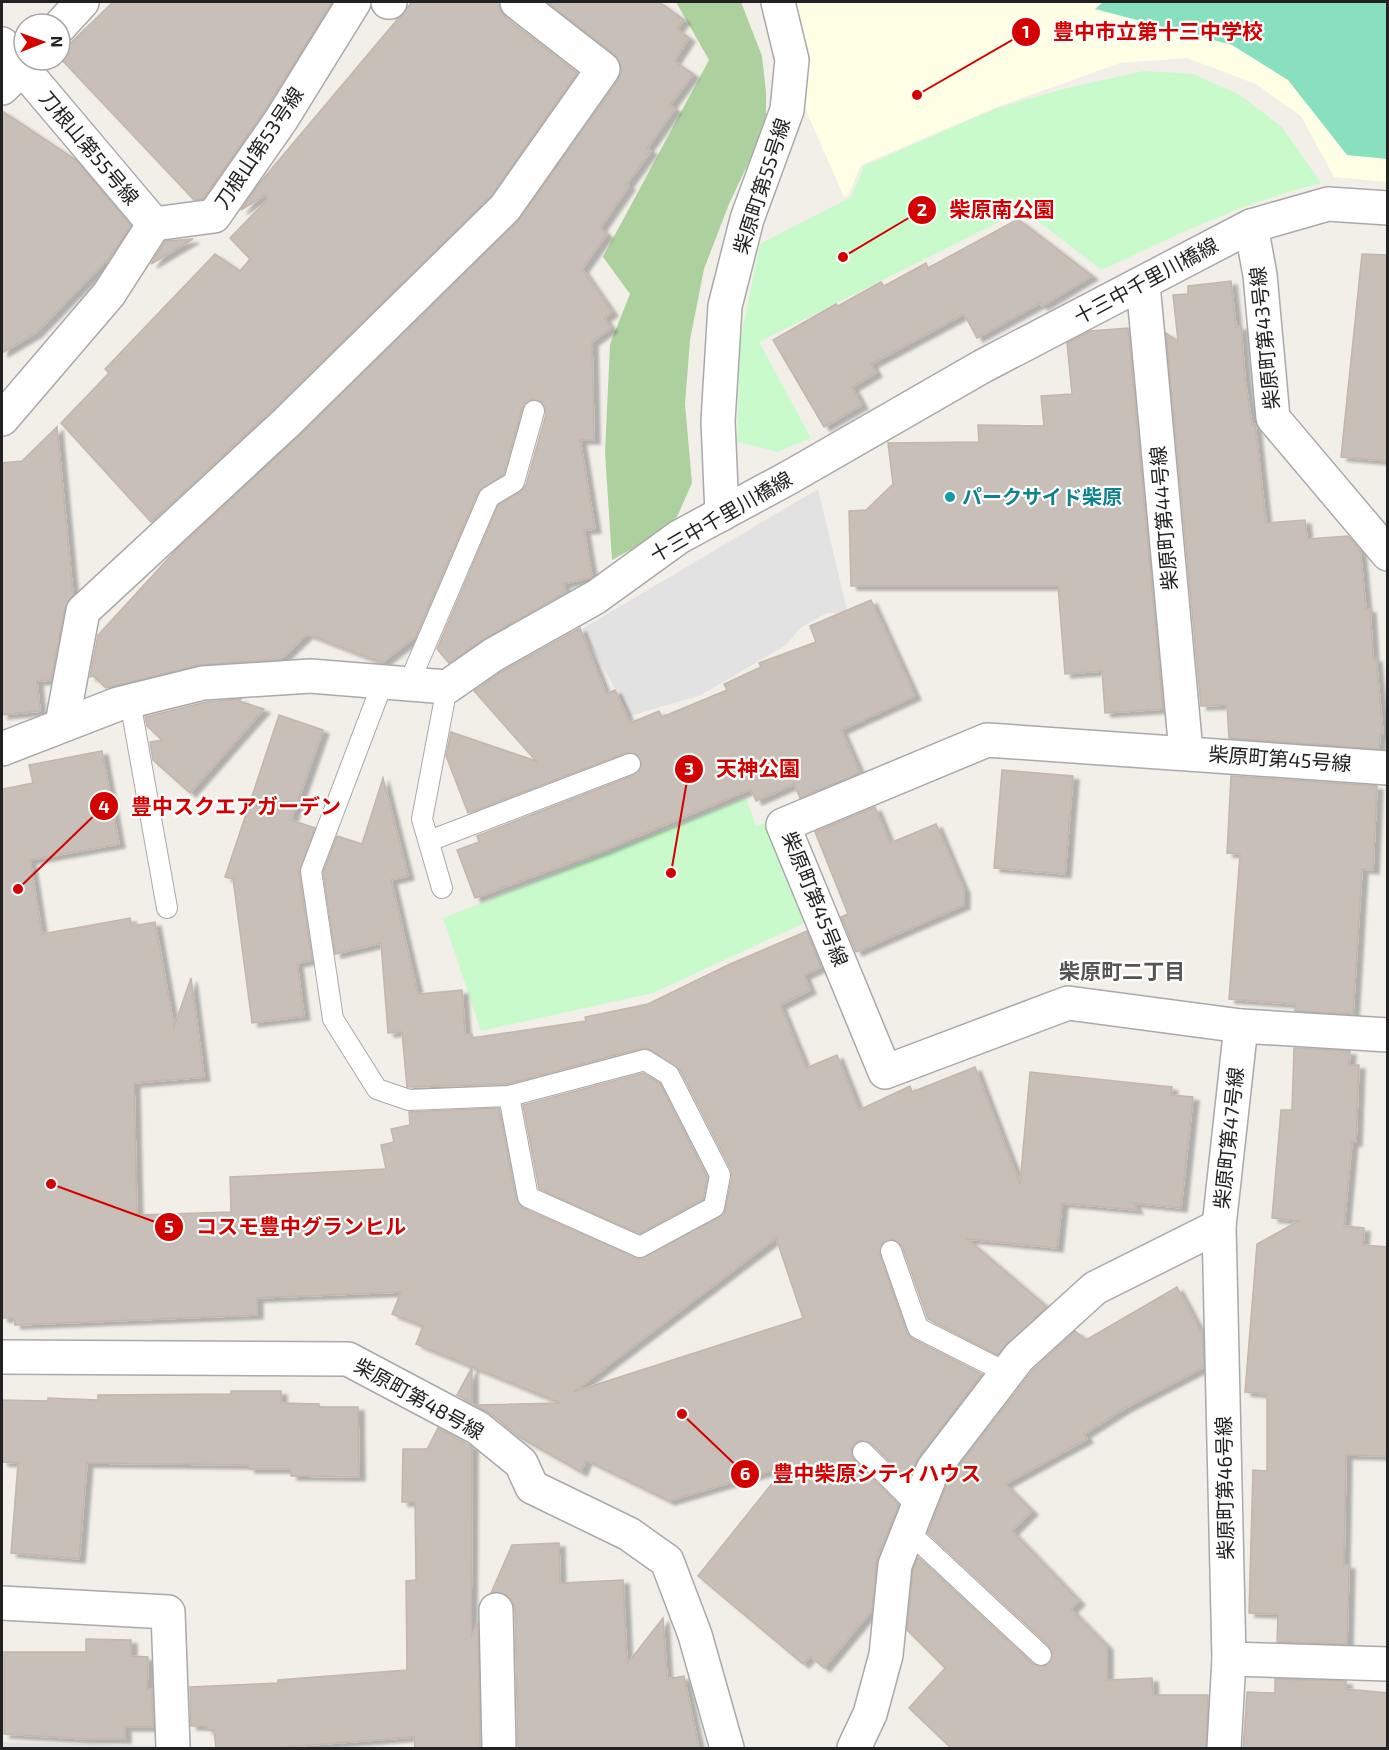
<svg xmlns="http://www.w3.org/2000/svg" width="1389" height="1750" viewBox="0 0 1389 1750" font-family="'Exo 2','Noto Sans JP',sans-serif">
<defs>
<filter id="shadow"><feDropShadow dx="6" dy="4" stdDeviation="1.5" flood-color="#0004"/></filter>
</defs>
<rect width="100%" height="100%" fill="#f2efe9"/>
<path fill="#ffffe5" d="M791,2H1387V182L1334,177L1301,116L1256,84L1187,58L1120,63L997,107L861,165L848,195L844,197L805,108L803,39Z"/>
<path fill="#add19e" d="M676,2H741L762,56L766,92V126L729,204L704,269L690,340L685,404L692,483L677,517L657,535L612,560L605,452L610,344L630,294L603,257L709,60Z"/>
<g fill="#c8facc">
<path d="M1144,71L1193,74L1240,95L1282,127L1321,183C1244,202 1174,236 1102,270L1023,210L759,342L811,438L778,452L737,442L740,342L760,244L851,197L864,166L997,108L1071,87Z"/>
<path d="M746,798L756,826L764,823L804,923L653,993L481,1031L443,918Z"/>
</g>
<path fill="#88e0be" d="M1103,2H1387V159L1347,155L1288,80L1232,45L1095,9Z"/>
<g fill="#e2e2e2">
<path d="M818,489L848,614L827,613L800,628L786,645L701,695L630,716L582,629Z"/>
<path d="M2,1742L157,1746V1748H2Z"/>
</g>
<g fill="#c7bfb8" stroke="#c4b6ab" stroke-width="1.5" fill-rule="evenodd" filter="url(#shadow)">
<path d="M113,2H332L265,110L203,199L194,200L60,58V53Z"/>
<path d="M412,2H499L500,10L505,17L577,73L491,196L273,409L151,522L61,423L109,373L105,369L215,254L240,271L250,259L230,238L268,199L265,195L241,210L258,185Z"/>
<path d="M547,2H659L684,20L677,29L689,38L674,61L693,74L670,105L675,109L647,148L651,151L626,185L629,186L600,228L607,234L582,269L612,312L604,318L611,328L592,342L594,440H580L595,529L584,530L592,577L563,584L566,592L484,639L449,663L437,649L498,505L520,492L526,485L546,414L542,402L532,399L522,408L504,474L478,492L416,636L382,663L307,634L281,659L199,665L106,688L93,676L90,677L98,635L176,550L299,436L518,221L618,80L622,70L615,55Z"/>
<path d="M2,111L76,160L131,226L107,262L106,261L36,333L2,353Z"/>
<path d="M1018,219L1092,276L1042,306L1040,303L977,338L964,314L871,364L876,373L852,387L862,405L824,427L773,340L836,304L838,306L881,282L884,286L926,263L928,268Z"/>
<path d="M193,239L151,264L165,241Z"/>
<path d="M1362,254L1388,255V461L1341,457Z"/>
<path d="M1231,281L1236,327L1241,326L1245,379L1252,425L1255,424L1266,523L1305,520L1307,539L1348,536L1360,550L1366,609H1370L1373,659L1376,658L1383,734H1380L1379,749L1229,738L1227,705L1201,706L1166,333L1178,341L1173,295L1188,294V286Z"/>
<path d="M1128,328L1163,709L1105,713L1102,671L1065,674L1058,586H851L849,511L866,510L893,484L888,443L979,442L978,425L1044,426L1041,396L1072,394L1067,343L1090,331Z"/>
<path d="M57,427L73,595L65,608L51,680L37,681L40,711L2,715V463L22,461Z"/>
<path d="M871,600L915,696L841,730L860,773L800,798L794,784L756,801L751,789L604,850L475,898L457,850L479,842L477,836L634,775L642,765L637,754L626,753L468,813L446,756L451,732L536,761L474,691L503,671L580,628L606,694L615,690L630,723L659,711L662,717L727,690L724,684L761,667L759,663L816,642L810,626Z"/>
<path d="M241,699L239,701L264,709L190,793L153,760L150,742L162,740L147,726L145,717L206,702Z"/>
<path d="M279,715L323,730L291,820L315,828L299,872L312,960L297,963L304,1016L252,1023L233,879L225,877Z"/>
<path d="M102,751L119,844L30,860L42,934L130,918L132,926L155,922L174,1027L191,978L204,1077L134,1083L137,1215L231,1212L230,1177L386,1169L381,1145L394,1142L391,1129L410,1125L409,1112L499,1108L516,1199L523,1208L640,1259L724,1214L732,1177L731,1170L680,1070L651,1050L642,1048L507,1084L407,1087L402,1032L388,1033L381,943L335,954L323,872L337,836L362,844L383,778L408,876L391,880L418,994L462,990L465,1034H472V1038L586,1021L585,1017L648,1004L728,965L807,931L821,967L804,975L810,990L780,1005L806,1068L837,1055L859,1110L910,1086L912,1092L975,1067L1020,1184L1030,1072L1172,1087L1171,1095L1193,1097L1181,1208L1133,1203L1137,1210L1062,1203L1057,1248L967,1239L1047,1307L997,1355L928,1319L902,1246L893,1239L882,1244L880,1255L907,1333L913,1339L982,1374L918,1458L908,1480L871,1443L860,1440L854,1444L851,1449L854,1460L899,1505L877,1558L872,1610L824,1668L810,1656L803,1664L698,1576L786,1466L669,1501L586,1460L581,1472L519,1437L490,1413L474,1405L560,1403L416,1344L423,1326L392,1314L401,1292L257,1298V1315L15,1325L14,1318H2V789L33,783L29,765ZM776,1238L803,1318L573,1392Z"/>
<path d="M1002,770L1073,776L1065,874L994,868Z"/>
<path d="M1231,776L1377,786L1373,870L1362,869L1353,1014L1295,1011V1004L1229,999L1240,854L1227,853Z"/>
<path d="M875,807L890,843L936,824L964,890V905L856,952L841,917L848,914L815,832Z"/>
<path d="M1294,1048L1350,1051L1349,1065H1359L1356,1142H1352L1344,1226L1364,1228L1363,1245L1388,1247V1456L1346,1455L1344,1565H1349L1347,1644L1277,1642L1278,1614L1249,1613L1253,1470L1267,1471V1394L1245,1392L1257,1244L1299,1221L1272,1218L1281,1110H1292Z"/>
<path d="M643,1073L660,1083L707,1177L703,1199L639,1234L539,1189L523,1105Z"/>
<path d="M1177,1287L1203,1336L1204,1367L1125,1408L1084,1434L1087,1439L1005,1484L1032,1511L1012,1531L1079,1601L1071,1609L1107,1646V1680L1152,1678L1153,1695H1208L1206,1749H952L909,1708L945,1668L907,1630L913,1569L918,1557L1033,1664L1045,1666L1053,1657L1049,1646L928,1533L949,1478L1033,1370L1075,1331L1086,1340Z"/>
<path d="M472,1367V1403L457,1395Z"/>
<path d="M231,1391H281V1403L319,1404V1407H358L359,1477L291,1476V1469H249V1465L87,1463L79,1559L11,1553L18,1463L2,1462V1400L48,1401V1398L98,1400V1395L231,1394Z"/>
<path d="M438,1428L472,1447L471,1638L478,1622L480,1749H415L414,1737L259,1749H216L214,1730H207V1726H191L190,1687L278,1683V1680L407,1670L406,1581L416,1580L415,1502H402L403,1449H427Z"/>
<path d="M559,1543L560,1583L623,1580L627,1664L663,1618L667,1679L684,1676L699,1749H518L515,1609L512,1600L506,1594L491,1593L512,1545Z"/>
<path d="M86,1639L131,1640V1656L148,1657L147,1689H152L153,1727H125V1739H86L4,1734V1652H86Z"/>
<path d="M1275,1679L1346,1681V1689L1388,1693V1749H1243L1247,1692L1275,1693Z"/>
</g>
<g fill="none" stroke-linecap="round" stroke-linejoin="round">
<g stroke="#a9a9a9" stroke-width="22">
<g id="service">
<path d="M383,682L311,871L333,1019L377,1089L409,1100L509,1096L645,1060L669,1075L720,1175L714,1207L640,1247L528,1197L509,1096"/>
<path d="M409,683L489,497L514,482L534,411"/>
<path d="M130,701L167,908"/>
<path d="M429,841L630,764"/>
<path d="M442,888L422,819L447,687"/>
<path d="M891,1251L918,1328L1007,1373"/>
<path d="M863,1452L918,1507"/>
<path d="M909,1532L1041,1655"/>
</g>
</g>
<g stroke="#a9a9a9" stroke-width="36">
<g id="minor">
<path d="M388,2H390"/>
<path d="M60,26L82,2"/>
<path d="M2,44L154,224"/>
<path d="M2,88L30,60"/>
<path d="M1251,226L1260,275L1273,418L1388,554"/>
<path d="M1143,284L1186,752"/>
<path d="M2,419L109,294L154,224L214,216L281,120L354,2"/>
<path d="M722,514L718,421L725,306L747,219L787,110L792,60L778,2"/>
<path d="M62,724L83,611L286,423L505,208L603,69L517,2"/>
<path d="M2,749L118,704L203,683L310,676L447,687L493,655L596,597L679,537L790,477L983,366L1251,226L1328,204L1388,208"/>
<path d="M1241,1026L1068,1003L885,1072L783,825L987,740L1388,768"/>
<path d="M1219,1226L1229,1659L1224,1748"/>
<path d="M2,1357L348,1359L478,1428L521,1463L532,1487L629,1534L667,1561L695,1635L727,1748"/>
<path d="M2,1603L168,1612L173,1748"/>
<path d="M496,1610L499,1748"/>
<path d="M1229,1659L1388,1664"/>
<path d="M854,1748L870,1714L886,1655L895,1565L933,1469L1019,1357L1095,1288L1219,1226L1241,1026L1388,1035"/>
</g>
</g>
<use href="#service" stroke="#fff" stroke-width="20"/>
<use href="#minor" stroke="#fff" stroke-width="33"/>
</g>
<circle fill="#0f9aa8" stroke="#fff" stroke-width="2" cx="950" cy="497" r="6"/>
<g text-anchor="middle" stroke-width="4.5" stroke-linejoin="round" paint-order="stroke">
<g font-size="20" fill="#222" stroke="#fff">
<text transform="translate(89 148) rotate(50)" y="7">刀根山第55号線</text>
<text transform="translate(259 148) rotate(-56)" y="7">刀根山第53号線</text>
<text transform="translate(762 186) rotate(-72)" y="7">柴原町第55号線</text>
<text transform="translate(1146 281) rotate(-28)" y="7">十三中千里川橋線</text>
<text transform="translate(1265 338) rotate(-96)" y="7">柴原町第43号線</text>
<text transform="translate(721 517) rotate(-30)" y="7">十三中千里川橋線</text>
<text transform="translate(1164 518) rotate(-95)" y="7">柴原町第44号線</text>
<text transform="translate(1280 759) rotate(4)" y="7">柴原町第45号線</text>
<text transform="translate(815 899) rotate(68)" y="7">柴原町第45号線</text>
<text transform="translate(1229 1138) rotate(-84)" y="7">柴原町第47号線</text>
<text transform="translate(419 1399) rotate(29)" y="7">柴原町第48号線</text>
<text transform="translate(1225 1488) rotate(-91)" y="7">柴原町第46号線</text>
</g>
<g font-size="20" font-weight="bold" fill="#0d838f" stroke="#fff" text-anchor="start">
<text x="962" y="504">パークサイド柴原</text>
</g>
<g font-size="21" font-weight="bold" fill="#555" stroke="#fff">
<text x="1122" y="979">柴原町二丁目</text>
</g>
</g>
<path fill="none" stroke="#d40000" stroke-width="2" d="M917 95L1026 32M843 257L922 210M671 873L689 769M18 889L104 806M51 1184L169 1227M682 1414L745 1474"/>
<g fill="#d40000" stroke="#fff" stroke-width="2">
<circle cx="917" cy="95" r="6"/>
<circle cx="843" cy="257" r="6"/>
<circle cx="671" cy="873" r="6"/>
<circle cx="18" cy="889" r="6"/>
<circle cx="51" cy="1184" r="6"/>
<circle cx="682" cy="1414" r="6"/>
<circle cx="1026" cy="32" r="15"/>
<circle cx="922" cy="210" r="15"/>
<circle cx="689" cy="769" r="15"/>
<circle cx="104" cy="806" r="15"/>
<circle cx="169" cy="1227" r="15"/>
<circle cx="745" cy="1474" r="15"/>
</g>
<g font-size="18" text-anchor="middle" font-weight="bold" fill="#fff">
<text x="1026" y="38">1</text>
<text x="922" y="216">2</text>
<text x="689" y="775">3</text>
<text x="104" y="813">4</text>
<text x="169" y="1233">5</text>
<text x="745" y="1480">6</text>
</g>
<g font-size="21" text-anchor="middle" font-weight="bold" fill="#d40000" stroke="#fff" stroke-width="4.5" stroke-linejoin="round" paint-order="stroke">
<text x="1158" y="39">豊中市立第十三中学校</text>
<text x="1002" y="217">柴原南公園</text>
<text x="758" y="776">天神公園</text>
<text x="236" y="814">豊中スクエアガーデン</text>
<text x="301" y="1234">コスモ豊中グランヒル</text>
<text x="877" y="1481">豊中柴原シティハウス</text>
</g>
<rect width="1389" height="1750" fill="none" stroke="#222222" stroke-width="6"/>
<g transform="translate(42 42) rotate(89)"><circle r="28" fill="#ffffff" stroke="#a7a7a7" stroke-width="1.5"/>
<path d="M0-4.5L10 22L0 15L-10 22Z" fill="#d40000"/>
<text y="-9" font-size="16" font-weight="bold" text-anchor="middle" fill="#222222">N</text>
</g>
</svg>
